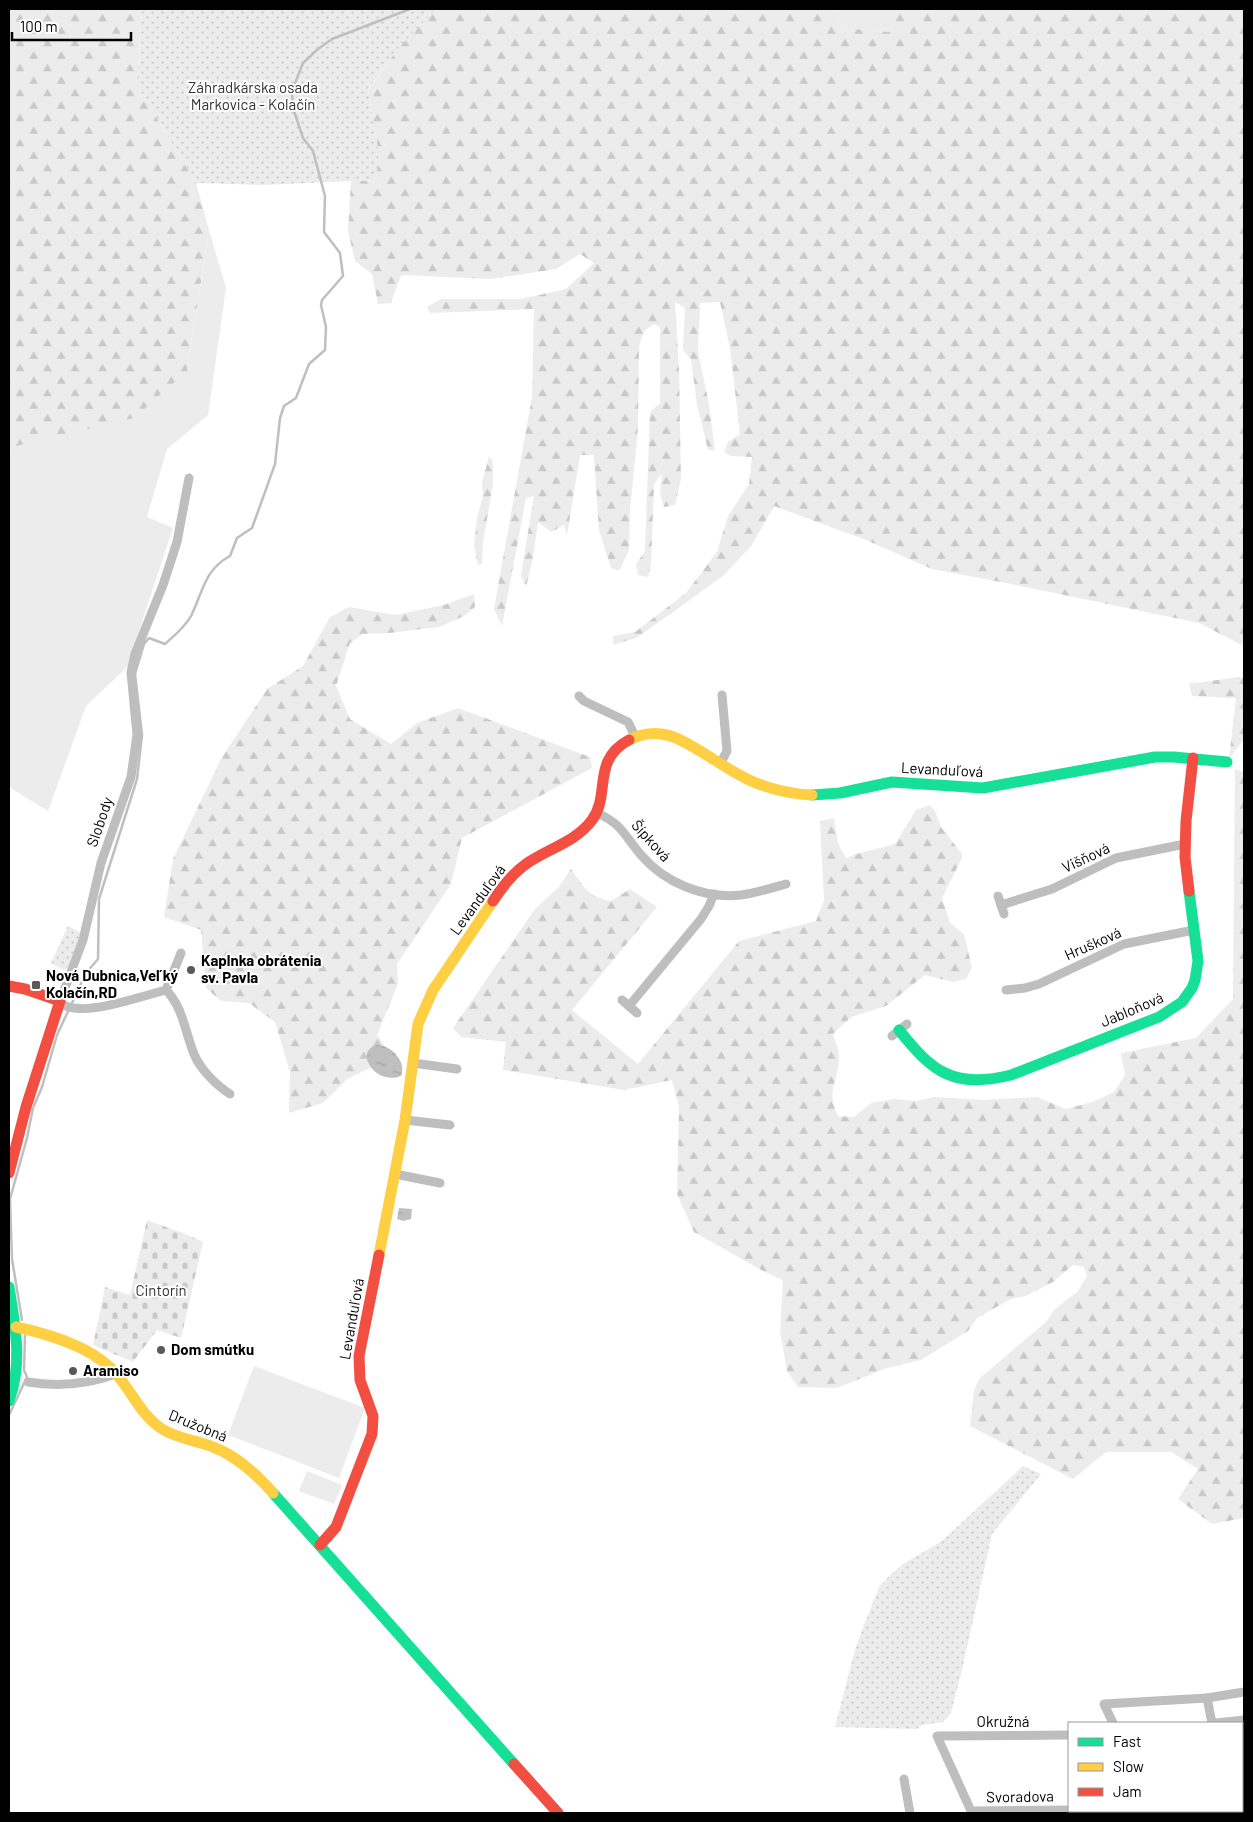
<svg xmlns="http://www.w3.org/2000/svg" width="1253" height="1822" viewBox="0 0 1253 1822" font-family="Barlow,sans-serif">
<defs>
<pattern id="forest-firs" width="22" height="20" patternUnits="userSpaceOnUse" patternTransform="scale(1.25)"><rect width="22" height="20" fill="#ececec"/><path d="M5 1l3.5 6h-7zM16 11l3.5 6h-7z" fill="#c9c9c9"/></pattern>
<pattern id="cemetery-stones" width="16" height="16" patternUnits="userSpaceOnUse" patternTransform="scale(1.25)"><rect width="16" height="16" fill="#ececec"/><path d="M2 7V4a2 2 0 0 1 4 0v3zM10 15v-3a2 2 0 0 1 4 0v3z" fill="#c9c9c9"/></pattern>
<pattern id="park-dots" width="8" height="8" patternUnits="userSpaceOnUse" patternTransform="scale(1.25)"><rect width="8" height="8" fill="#ececec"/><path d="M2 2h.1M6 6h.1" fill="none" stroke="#c9c9c9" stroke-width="1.8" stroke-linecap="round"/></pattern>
<pattern id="water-ripples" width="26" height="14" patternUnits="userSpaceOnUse" patternTransform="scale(1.25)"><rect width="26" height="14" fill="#bfbfbf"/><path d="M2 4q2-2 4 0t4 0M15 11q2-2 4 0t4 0" fill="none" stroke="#a2a2a2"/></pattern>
</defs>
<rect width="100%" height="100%" fill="#fff"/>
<g fill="#ececec">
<path d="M833,9H896L897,14L889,32L844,28Z"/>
<path d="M209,230L226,288L208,415L167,449L147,517L173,528L127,667L86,706L48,811L9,787V451L16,446L187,371Z"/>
<path d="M254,1366L365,1408L339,1478L228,1435Z"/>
<path d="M307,1471L342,1485L334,1504L299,1491Z"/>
</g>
<g fill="url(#forest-firs)">
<path d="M9,9H142L137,85L196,183L209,230L187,371L134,418L16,446L9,451Z"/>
<path d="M436,9H833L844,28L889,32L897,14L896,9H1244V646L1199,623L1011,584L932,569L866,540L774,506L752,545L724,575L669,615L636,638L613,645V636L635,632L686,593L717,552L728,516L749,484L752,457L731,456L724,452L728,442L740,434L730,348L720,302L700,303L698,352L709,404L715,451L708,450L697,404L691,359L683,350L685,308L675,302L679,369L681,479L675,505L664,507L660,495L662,473L654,484L651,564L648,577L638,575L636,564L645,551L650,412L660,403V328L655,324L644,331L639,347L638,428L630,510L629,550L619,571L611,568L599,530L594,455H580L567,535L564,525L551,532L538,522L533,558L526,587L521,575L534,496L526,498L502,626L494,609L532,397L534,309L430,313L427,307L441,299H521L566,289L594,263L580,254L556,269L491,279L401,275L391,303L378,304L372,274L355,261L348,231L351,181L374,180L377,143L368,90L400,46Z"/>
<path d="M489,456L493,462V484L483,542L482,564L478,565L474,545L477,518L483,496L482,483Z"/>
<path d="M474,594L475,607L464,616L439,627L389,633L363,634L350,643L336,686L350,719L391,744L417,723L458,708L590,757L592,768L462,838L451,884L397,964L398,984L377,1035L385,1046C371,1043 364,1055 370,1068L347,1079L323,1103L289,1113L290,1072L275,1022L249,1003L221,1001L206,988L201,930L164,917L173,859L221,759L267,689L303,666L330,617L349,607L395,615L444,605Z"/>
<path d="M1238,677L1244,678V739L1229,759L1236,698L1192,696L1189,684Z"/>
<path d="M1235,769L1244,772V1518L1212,1524L1178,1499L1198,1469L1171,1452H1106L1073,1479L970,1426L974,1391L979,1379L1046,1322L1054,1310L1078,1291L1087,1276L1084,1267L1073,1265L1053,1282L1026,1296L1011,1299L977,1318L968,1331L921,1360L887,1368L837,1388L798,1387L787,1371L780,1331L783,1280L763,1271L694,1232L677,1194L679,1107L672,1080L624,1090L503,1070L506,1042L461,1037L453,1028L535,909L559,887L571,869C584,887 588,897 611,901L630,889L657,907L572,1010L638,1064L739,941L816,921L824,900L820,821L834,818L838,844L846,858L856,854L895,844L916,810L930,805L935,811L941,827L962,854V858L942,898L950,923L964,934L972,968L966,979L953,982L925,975L886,1006L851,1017L833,1034C835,1041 839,1049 839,1057C839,1082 825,1090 838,1116L854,1117L871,1103L894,1099L916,1101L934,1097L984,1100L1037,1097L1066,1109L1092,1102L1114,1092L1125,1075L1121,1053L1196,1038L1233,999Z"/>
</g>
<path fill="url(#cemetery-stones)" d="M147,1220L183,1233L203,1242L181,1338L157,1330L133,1362L93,1345L105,1287L130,1295Z"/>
<g fill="url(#park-dots)">
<path d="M142,9H436L400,46L368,89L377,143L379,165L374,180L263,185L196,183L137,85Z"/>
<path d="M68,926L81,933L68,967L64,970L51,963Z"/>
<path d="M1023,1466L1041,1474L992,1534L962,1670L951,1713L943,1722L922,1725L917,1729L835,1727L856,1646L879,1587L888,1577L903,1564L942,1541Z"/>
</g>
<g fill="url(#water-ripples)">
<path d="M376,1045C391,1044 407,1062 401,1076C377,1086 353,1053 376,1045Z"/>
<path d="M399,1208L412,1209L411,1219L403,1221L397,1219Z"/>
</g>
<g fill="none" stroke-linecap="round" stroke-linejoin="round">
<g stroke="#bfbfbf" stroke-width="2.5">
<path d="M22,1320L12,1259L10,1199L27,1138L33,1108L42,1087L57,1035L86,973L98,959L99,899L137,779L142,735L135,674L144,644L149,638L165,644C174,636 185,627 191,616C203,592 204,570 230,556L237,538L252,528L265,492L275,464L280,418L284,406L296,398L309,364L325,350L326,327L321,305L322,300L343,276L340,253L324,232L325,196L313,151L303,138L293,108L292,91L303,63L318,49L332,39L410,9"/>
<path d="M9,1415L27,1377L24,1370L25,1336"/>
</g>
<g stroke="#bebebe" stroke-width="9">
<path d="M579,696L584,701L628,722L635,736"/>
<path d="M720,764L727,751L722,695"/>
<path d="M597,813C622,824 624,835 641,855C665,883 704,899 741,895C756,893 772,888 786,884"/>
<path d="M998,896L1004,914"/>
<path d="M1001,905L1052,889L1116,858L1185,844"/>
<path d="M166,990C183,1007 185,1032 194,1054C200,1069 216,1085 230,1094"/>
<path d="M1006,990L1025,988L1039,984L1124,944L1194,930"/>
<path d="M622,1000L637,1013"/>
<path d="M60,1001L83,940L101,863L131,777L137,735L131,672L135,654L163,585L177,542L189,478"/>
<path d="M59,1003C64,1005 69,1008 74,1008C97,1012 142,996 166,990L181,953"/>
<path d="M629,1006L701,919L709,906L714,894"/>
<path d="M892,1036L907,1024"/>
<path d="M413,1063L457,1069"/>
<path d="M405,1120L450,1125"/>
<path d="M395,1174L440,1183"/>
<path d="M28,1382C58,1387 88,1384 116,1374"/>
<path d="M1207,1698L1212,1723"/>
<path d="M1113,1723L1104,1704L1207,1698L1244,1692"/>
<path d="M1216,1723L1244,1720"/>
<path d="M904,1779L910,1813"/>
<path d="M1242,1807H1244"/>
<path d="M971,1811L1069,1810"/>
<path d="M1152,1811L1153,1813"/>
<path d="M972,1813L937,1736L1069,1735"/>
</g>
<g stroke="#16e098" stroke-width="11">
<path d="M812,795L840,793L892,782L983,788L1155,757H1174L1227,762"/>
<path d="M899,1030C933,1073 955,1089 1011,1075L1159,1017L1182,1002L1192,988L1195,980L1198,961L1189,891"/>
<path d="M9,1287C15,1326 23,1363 9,1401"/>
<path d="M273,1493L514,1764"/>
</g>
<g stroke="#ffcf43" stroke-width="11">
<path d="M629,740C662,723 685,742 713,759C725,767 737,774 749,780C769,789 791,794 812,795"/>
<path d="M379,1255L405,1120L418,1024L433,990L493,901"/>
<path d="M16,1327C49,1334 96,1348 118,1376C133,1394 142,1416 162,1429C178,1439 196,1440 213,1447C237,1456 256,1474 273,1493"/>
</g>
<g stroke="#f24e42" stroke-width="11">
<path d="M1189,891L1185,857L1186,821L1193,758"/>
<path d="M493,901C502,887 512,874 526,864C547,849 576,842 592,820C611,795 591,760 629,740"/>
<path d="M9,986L25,989L60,1001L26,1107L9,1173"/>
<path d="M320,1545L336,1527L372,1434L373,1416L360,1380L359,1356L379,1255"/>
<path d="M514,1764L558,1813"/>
</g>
</g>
<g fill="#595959" stroke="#fff" stroke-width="2">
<circle cx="191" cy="970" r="5"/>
<rect x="31" y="980" width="10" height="10" rx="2.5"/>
<circle cx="161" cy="1350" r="5"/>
<circle cx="73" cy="1371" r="5"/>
</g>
<g text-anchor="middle" stroke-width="4" stroke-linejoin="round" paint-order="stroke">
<g font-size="15" fill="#333" stroke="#fff">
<text x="253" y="93">Záhradkárska osada<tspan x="253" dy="17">Markovica - Kolačín</tspan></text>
<text x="161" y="1296">Cintorín</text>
</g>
<g font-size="15" fill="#000" stroke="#fff">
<text transform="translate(942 770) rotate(3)" y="5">Levanduľová</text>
<text transform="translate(100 822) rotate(-71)" y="5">Slobody</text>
<text transform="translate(651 841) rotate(48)" y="5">Šípková</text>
<text transform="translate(1086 858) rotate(-25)" y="5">Višňová</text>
<text transform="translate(478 900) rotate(-54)" y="5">Levanduľová</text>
<text transform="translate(1093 944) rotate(-24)" y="5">Hrušková</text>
<text transform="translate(1132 1010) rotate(-23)" y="5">Jabloňová</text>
<text transform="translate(352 1319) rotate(-80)" y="5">Levanduľová</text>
<text transform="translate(198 1426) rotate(22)" y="5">Družobná</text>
<text x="1003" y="1727">Okružná</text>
<text transform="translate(1020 1797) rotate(-1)" y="5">Svoradova</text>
</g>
<g font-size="15" font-weight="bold" fill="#000" stroke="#fff" text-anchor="start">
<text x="201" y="966">Kaplnka obrátenia<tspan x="201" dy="17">sv. Pavla</tspan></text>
<text x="46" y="981">Nová Dubnica,Veľký<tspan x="46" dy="17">Kolačín,RD</tspan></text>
<text x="171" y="1355">Dom smútku</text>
<text x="83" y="1376">Aramiso</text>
</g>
</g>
<rect width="1253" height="1822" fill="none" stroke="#000000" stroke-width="20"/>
<rect x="1068" y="1722" width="175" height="90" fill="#ffffff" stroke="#999999"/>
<rect x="1078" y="1738" width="25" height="8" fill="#16e098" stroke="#999999"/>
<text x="1113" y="1747" font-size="15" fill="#000000">Fast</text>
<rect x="1078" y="1763" width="25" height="8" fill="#ffcf43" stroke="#999999"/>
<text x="1113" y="1772" font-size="15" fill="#000000">Slow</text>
<rect x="1078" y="1788" width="25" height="8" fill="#f24e42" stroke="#999999"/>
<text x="1113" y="1797" font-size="15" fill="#000000">Jam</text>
<path d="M12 32v8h119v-8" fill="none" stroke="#000000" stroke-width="2.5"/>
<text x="20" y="32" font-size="15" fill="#000000" stroke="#ffffff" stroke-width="4" paint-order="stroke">100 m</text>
</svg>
